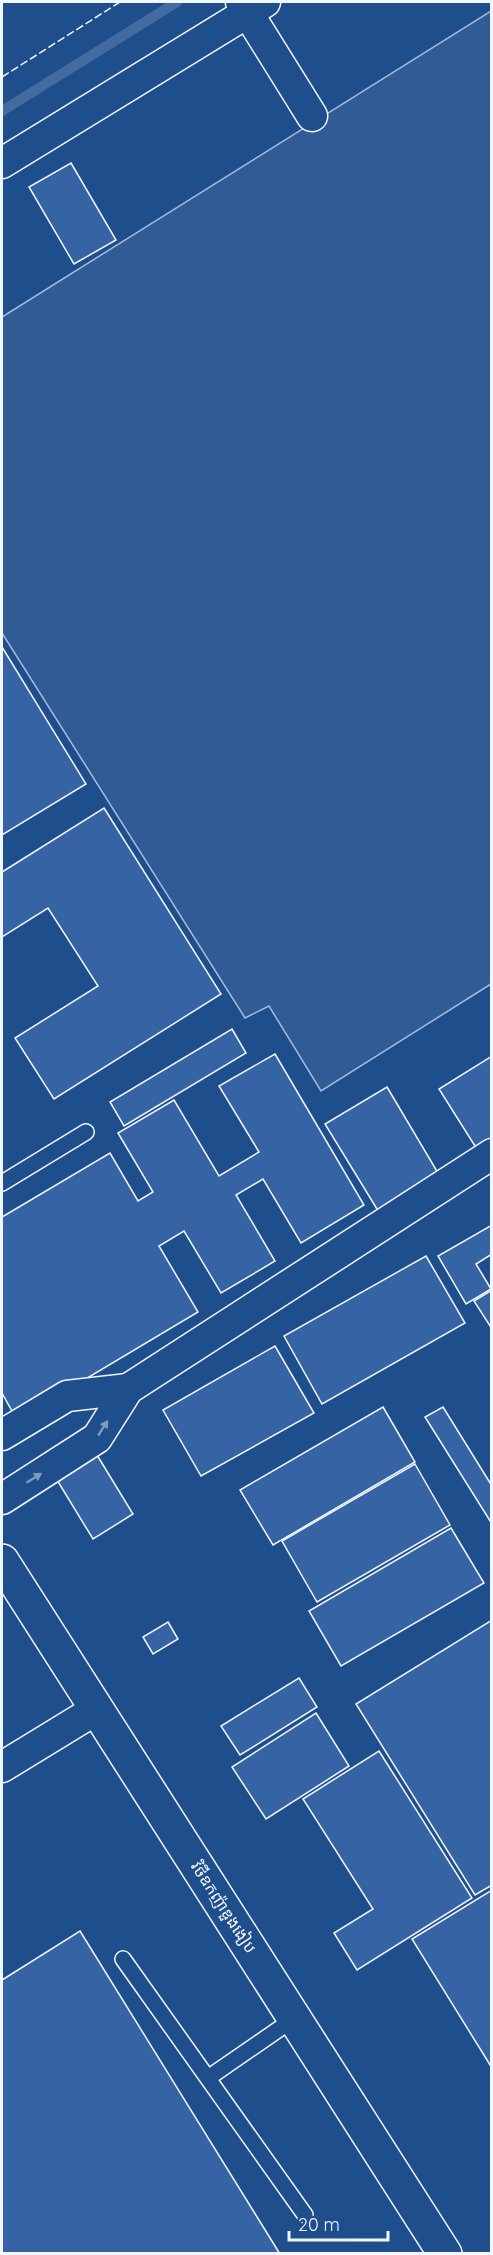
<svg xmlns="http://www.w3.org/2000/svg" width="493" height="2255" viewBox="0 0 493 2255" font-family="Quicksand,'Noto Sans Khmer',sans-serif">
<rect width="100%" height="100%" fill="#1f4e8c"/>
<path fill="#305b95" stroke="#a8bbd7" stroke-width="1.5" d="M491,11V984L321,1091L269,1006L245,1018L2,633V317Z"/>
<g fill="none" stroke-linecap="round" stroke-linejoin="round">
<path stroke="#446ba0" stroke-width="10" d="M2,111L177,2"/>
</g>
<g fill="#3563a3" stroke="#f2f6ff" stroke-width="1.5">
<path d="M71,163L116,240L74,264L29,187Z"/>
<path d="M2,647L86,784L2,835Z"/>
<path d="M104,808L221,994L54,1099L15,1038L98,986L48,908L2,937V872Z"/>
<path d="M232,1029L246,1053L124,1126L110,1102Z"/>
<path d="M275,1054L364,1205L301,1243L263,1179L236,1195L275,1261L221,1293L184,1231L159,1246L198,1312L17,1420L2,1393V1217L110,1153L138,1201L153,1192L118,1133L174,1100L219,1176L259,1152L219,1086Z"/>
<path d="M492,1056V1147L480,1154L439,1089Z"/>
<path d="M387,1087L441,1178L380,1214L325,1124Z"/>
<path d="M492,1225V1254L476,1264L491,1289L466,1304L438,1256Z"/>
<path d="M426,1256L465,1323L322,1404L284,1336Z"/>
<path d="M492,1290V1329L474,1301Z"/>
<path d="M275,1346L314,1413L201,1476L163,1410Z"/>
<path d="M383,1407L415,1462L273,1545L240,1490Z"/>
<path d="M443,1407L492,1486V1524L425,1417Z"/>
<path d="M97,1455L133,1514L93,1539L57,1480Z"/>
<path d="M415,1464L450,1525L317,1602L282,1541Z"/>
<path d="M451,1528L484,1583L341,1666L309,1611Z"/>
<path d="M492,1620V1885L475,1895L356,1704Z"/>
<path d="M168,1622L178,1639L153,1654L143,1637Z"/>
<path d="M299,1678L317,1707L240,1755L221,1726Z"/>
<path d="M316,1713L349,1766L266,1819L232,1767Z"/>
<path d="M379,1751L472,1898L357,1970L334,1933L373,1909L303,1799Z"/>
<path d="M492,1890V2068L412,1939Z"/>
<path d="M80,1931L280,2254H2V1980Z"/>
</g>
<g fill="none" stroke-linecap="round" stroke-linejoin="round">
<g stroke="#f2f6ff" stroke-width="18">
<g id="service">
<path d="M2,1183L86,1132"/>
<path d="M123,1959L305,2215"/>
<path d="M208,2078L295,2018"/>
</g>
</g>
<g stroke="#f2f6ff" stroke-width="33">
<g id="minor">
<path d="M241,2L312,116"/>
<path d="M2,163L265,2"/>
<path d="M2,1435L67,1396L128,1389"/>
<path d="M2,1499L97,1438L128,1389L492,1154"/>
<path d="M2,1767L97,1709"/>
</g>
</g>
<g stroke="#f2f6ff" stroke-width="36">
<path id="tertiary" d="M2,1561L445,2254"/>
</g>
<use href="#service" stroke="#1f4e8c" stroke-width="15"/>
<use href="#minor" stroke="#1f4e8c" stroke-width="30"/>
<use href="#tertiary" stroke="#1f4e8c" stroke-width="33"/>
<path stroke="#f2f6ff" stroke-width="1.5" stroke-dasharray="8 3" stroke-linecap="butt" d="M2,77L120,2"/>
</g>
<defs><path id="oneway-solid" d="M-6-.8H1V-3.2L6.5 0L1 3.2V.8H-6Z" transform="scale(1.5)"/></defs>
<g fill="#7e9ac0">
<use href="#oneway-solid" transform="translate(103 1428) rotate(-58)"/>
<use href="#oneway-solid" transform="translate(34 1478) rotate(-32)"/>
</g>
<g text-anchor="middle" stroke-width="4.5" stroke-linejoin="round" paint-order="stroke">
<g font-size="16" fill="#f2f6ff" stroke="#1f4e8c">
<text transform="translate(224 1907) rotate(57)" y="6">វិថីឧកញ៉ាឌួងងៀប</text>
</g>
</g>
<rect width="493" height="2255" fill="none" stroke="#f2f6ff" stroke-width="6"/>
<path d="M289 2231v9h99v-9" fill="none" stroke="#f2f6ff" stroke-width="3"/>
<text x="298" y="2231" font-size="18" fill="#f2f6ff" stroke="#1f4e8c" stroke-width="4.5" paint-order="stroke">20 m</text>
</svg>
